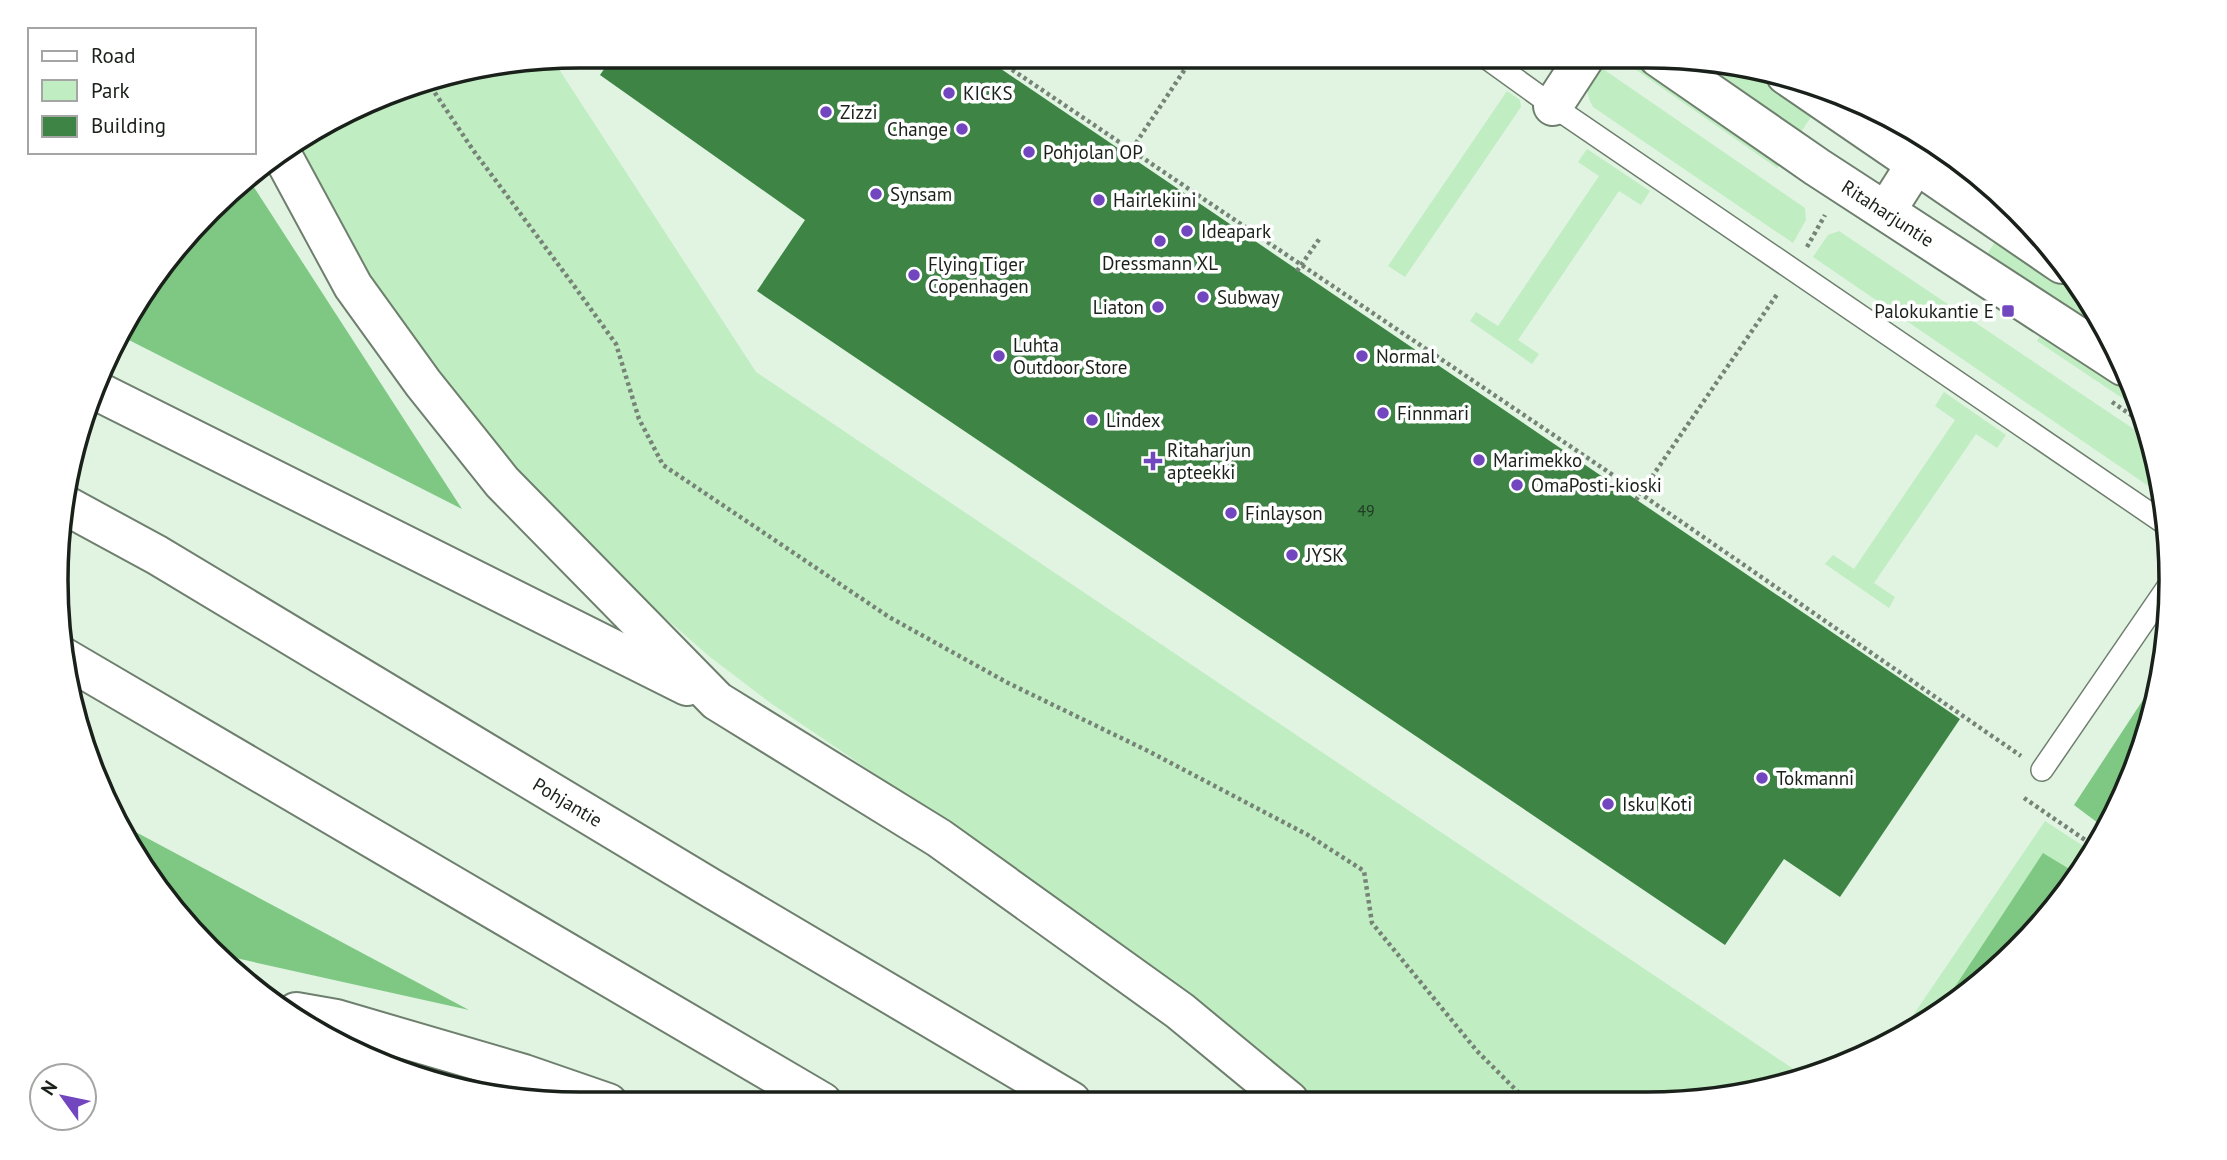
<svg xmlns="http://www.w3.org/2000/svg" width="2227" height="1160" viewBox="0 0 2227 1160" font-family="'PT Sans',sans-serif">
<rect width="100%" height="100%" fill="#e1f4e2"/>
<g fill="#c1edc2">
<path d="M553,60L756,372L1804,1076L1716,1099L1312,1101L1190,1000L947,823L772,704L710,657L601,562L514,470L405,329L372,277L322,188L300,143L411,84Z"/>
<path d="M1629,61L1647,63L1786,156L1777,168L1632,67Z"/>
<path d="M1704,61L1753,69L1815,111L1799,135L1700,66Z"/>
<path d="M1603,69L1805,208L1806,220L1793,243L1593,107C1583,89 1587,80 1603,69Z"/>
<path d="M1507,91L1520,100L1521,107L1405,277L1388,266Z"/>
<path d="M1587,149L1650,191L1641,205L1619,191L1518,340L1539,354L1532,364L1470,321L1476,312L1498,326L1599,176L1578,162Z"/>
<path d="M1839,231L2150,440L2163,496L1813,257L1828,235Z"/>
<path d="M1999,236L2081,290L2101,318L2114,346L1983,260Z"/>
<path d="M2044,330L2134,390L2143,412L2037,341Z"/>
<path d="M1944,392L2006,435L1997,448L1976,434L1874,583L1895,597L1889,608L1825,564L1833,555L1854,569L1955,420L1935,406Z"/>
<path d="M2045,821L2091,851L2041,925L1966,996L1901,1033Z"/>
</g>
<g fill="#7fc884">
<path d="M248,178L462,509L119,335L144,289Z"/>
<path d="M2160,674L2153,715L2117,811L2106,829L2074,805Z"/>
<path d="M117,822L469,1010L213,953Z"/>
<path d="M2043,853L2076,873L2041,925L1966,996L1939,1011Z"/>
</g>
<path fill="#3e8545" d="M613,56H982L1960,719L1840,897L1784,859L1725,945L757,291L805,220L600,75Z"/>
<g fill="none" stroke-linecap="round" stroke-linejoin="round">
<g stroke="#6e7f6e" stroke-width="24">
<g id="service">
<path d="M1485,57L1553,106L2167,525"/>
<path d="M2042,770L2169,585"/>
</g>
</g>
<g stroke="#6e7f6e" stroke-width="42">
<g id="minor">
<path d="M1553,106L1585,57"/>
<path d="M1886,211L1930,142"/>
</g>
</g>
<g stroke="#6e7f6e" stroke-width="42">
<g id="tertiary">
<path id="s1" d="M1658,57L1817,167L2123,366"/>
<path d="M1786,75L2062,264"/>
</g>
</g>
<g stroke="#6e7f6e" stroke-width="42">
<g id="motorway">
<path d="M281,153L353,286L423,383L502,482L717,701L939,838L1180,1011L1289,1101"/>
<path d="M93,389L687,686"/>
<path id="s2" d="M65,505L157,555L709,887L1071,1101"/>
<path d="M63,657L822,1102"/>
<path d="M296,1012L336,1019L524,1074L608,1103"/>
</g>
</g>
<g stroke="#768377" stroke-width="4.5" stroke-dasharray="3.5 3.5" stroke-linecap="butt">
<path d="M996,56L1011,69L1641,494L2021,756"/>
<path d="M427,81L473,150L572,283L616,344L639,419L663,465L889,617L1008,683L1148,751L1308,835L1364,871L1372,923L1477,1051L1520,1094L1530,1100"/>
<path d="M1132,149L1193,57"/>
<path d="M1807,247L1825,215"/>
<path d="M1297,271L1320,238"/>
<path d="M2112,402L2146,425"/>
<path d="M1636,500L1778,293"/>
<path d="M2024,798L2094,846"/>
</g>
<use href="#service" stroke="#fff" stroke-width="21"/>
<use href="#minor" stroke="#fff" stroke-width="38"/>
<use href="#tertiary" stroke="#fff" stroke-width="38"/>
<use href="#motorway" stroke="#fff" stroke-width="38"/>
</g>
<g fill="#7146bf" stroke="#fff" stroke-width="2.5">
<circle cx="949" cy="93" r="7"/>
<circle cx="826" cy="112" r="7"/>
<circle cx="962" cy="129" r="7"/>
<circle cx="1029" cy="152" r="7"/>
<circle cx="876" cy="194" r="7"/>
<circle cx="1099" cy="200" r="7"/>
<circle cx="1187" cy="231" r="7"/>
<circle cx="1160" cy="241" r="7"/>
<circle cx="914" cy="275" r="7"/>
<circle cx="1203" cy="297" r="7"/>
<circle cx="1158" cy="307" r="7"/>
<rect x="2001" y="304" width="14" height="14" rx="3.5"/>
<circle cx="999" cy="356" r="7"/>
<circle cx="1362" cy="356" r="7"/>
<circle cx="1383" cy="413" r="7"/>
<circle cx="1092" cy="420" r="7"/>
<circle cx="1479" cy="460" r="7"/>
<path d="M1149.5 450.5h7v7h7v7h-7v7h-7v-7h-7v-7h7z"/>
<circle cx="1517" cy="485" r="7"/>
<circle cx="1231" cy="513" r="7"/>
<circle cx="1292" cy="555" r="7"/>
<circle cx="1762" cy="778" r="7"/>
<circle cx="1608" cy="804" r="7"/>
</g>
<g text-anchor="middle" stroke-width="7" stroke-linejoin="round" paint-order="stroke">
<g font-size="16" fill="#233a25">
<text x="1366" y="516">49</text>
</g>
<g font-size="19" fill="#1a211a" stroke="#fff" text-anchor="start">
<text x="963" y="100">KICKS</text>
<text x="840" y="119">Zizzi</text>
<text x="948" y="136" text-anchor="end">Change</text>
<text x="1043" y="159">Pohjolan OP</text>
<text x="890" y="201">Synsam</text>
<text x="1113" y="207">Hairlekiini</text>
<text x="1201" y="238">Ideapark</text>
<text x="1160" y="270" text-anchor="middle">Dressmann XL</text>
<text x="928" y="271">Flying Tiger<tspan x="928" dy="22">Copenhagen</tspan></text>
<text x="1217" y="304">Subway</text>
<text x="1144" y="314" text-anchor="end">Liaton</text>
<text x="1994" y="318" text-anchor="end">Palokukantie E</text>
<text x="1013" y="352">Luhta<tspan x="1013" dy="22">Outdoor Store</tspan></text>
<text x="1376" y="363">Normal</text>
<text x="1397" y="420">Finnmari</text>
<text x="1106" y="427">Lindex</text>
<text x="1167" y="457">Ritaharjun<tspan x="1167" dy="22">apteekki</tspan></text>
<text x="1493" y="467">Marimekko</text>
<text x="1531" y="492">OmaPosti-kioski</text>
<text x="1245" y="520">Finlayson</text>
<text x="1306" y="562">JYSK</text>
<text x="1776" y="785">Tokmanni</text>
<text x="1622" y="811">Isku Koti</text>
</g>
<g font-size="19" fill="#1a211a" stroke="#fff">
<text dy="7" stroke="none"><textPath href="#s1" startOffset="278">Ritaharjuntie</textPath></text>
<text dy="7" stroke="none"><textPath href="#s2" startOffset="584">Pohjantie</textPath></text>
</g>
</g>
<path d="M0 0H2227V1160H0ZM580 68H1647A512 512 0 0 1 2159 580V580A512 512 0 0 1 1647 1092H580A512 512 0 0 1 68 580V580A512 512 0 0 1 580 68Z" fill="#fff" fill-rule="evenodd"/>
<path fill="none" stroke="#1a211a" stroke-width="3.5" d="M580 68H1647A512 512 0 0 1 2159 580V580A512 512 0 0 1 1647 1092H580A512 512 0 0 1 68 580V580A512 512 0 0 1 580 68Z"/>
<rect x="28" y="28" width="228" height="126" fill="#ffffff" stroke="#a3a6a3" stroke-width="2"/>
<rect x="42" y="51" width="35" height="10" fill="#ffffff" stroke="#a3a6a3" stroke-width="2"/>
<text x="91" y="63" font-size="21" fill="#1a211a">Road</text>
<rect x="42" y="80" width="35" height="21" fill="#c1edc2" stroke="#a3a6a3" stroke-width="2"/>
<text x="91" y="98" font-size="21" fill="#1a211a">Park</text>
<rect x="42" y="116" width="35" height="21" fill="#3e8545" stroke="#a3a6a3" stroke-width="2"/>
<text x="91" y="133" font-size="21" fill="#1a211a">Building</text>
<g transform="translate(63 1097) rotate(303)"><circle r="33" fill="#ffffff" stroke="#a3a6a3" stroke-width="2"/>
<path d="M0-5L12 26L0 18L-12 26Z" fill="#7146bf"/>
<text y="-10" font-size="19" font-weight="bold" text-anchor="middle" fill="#1a211a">N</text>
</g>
</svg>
